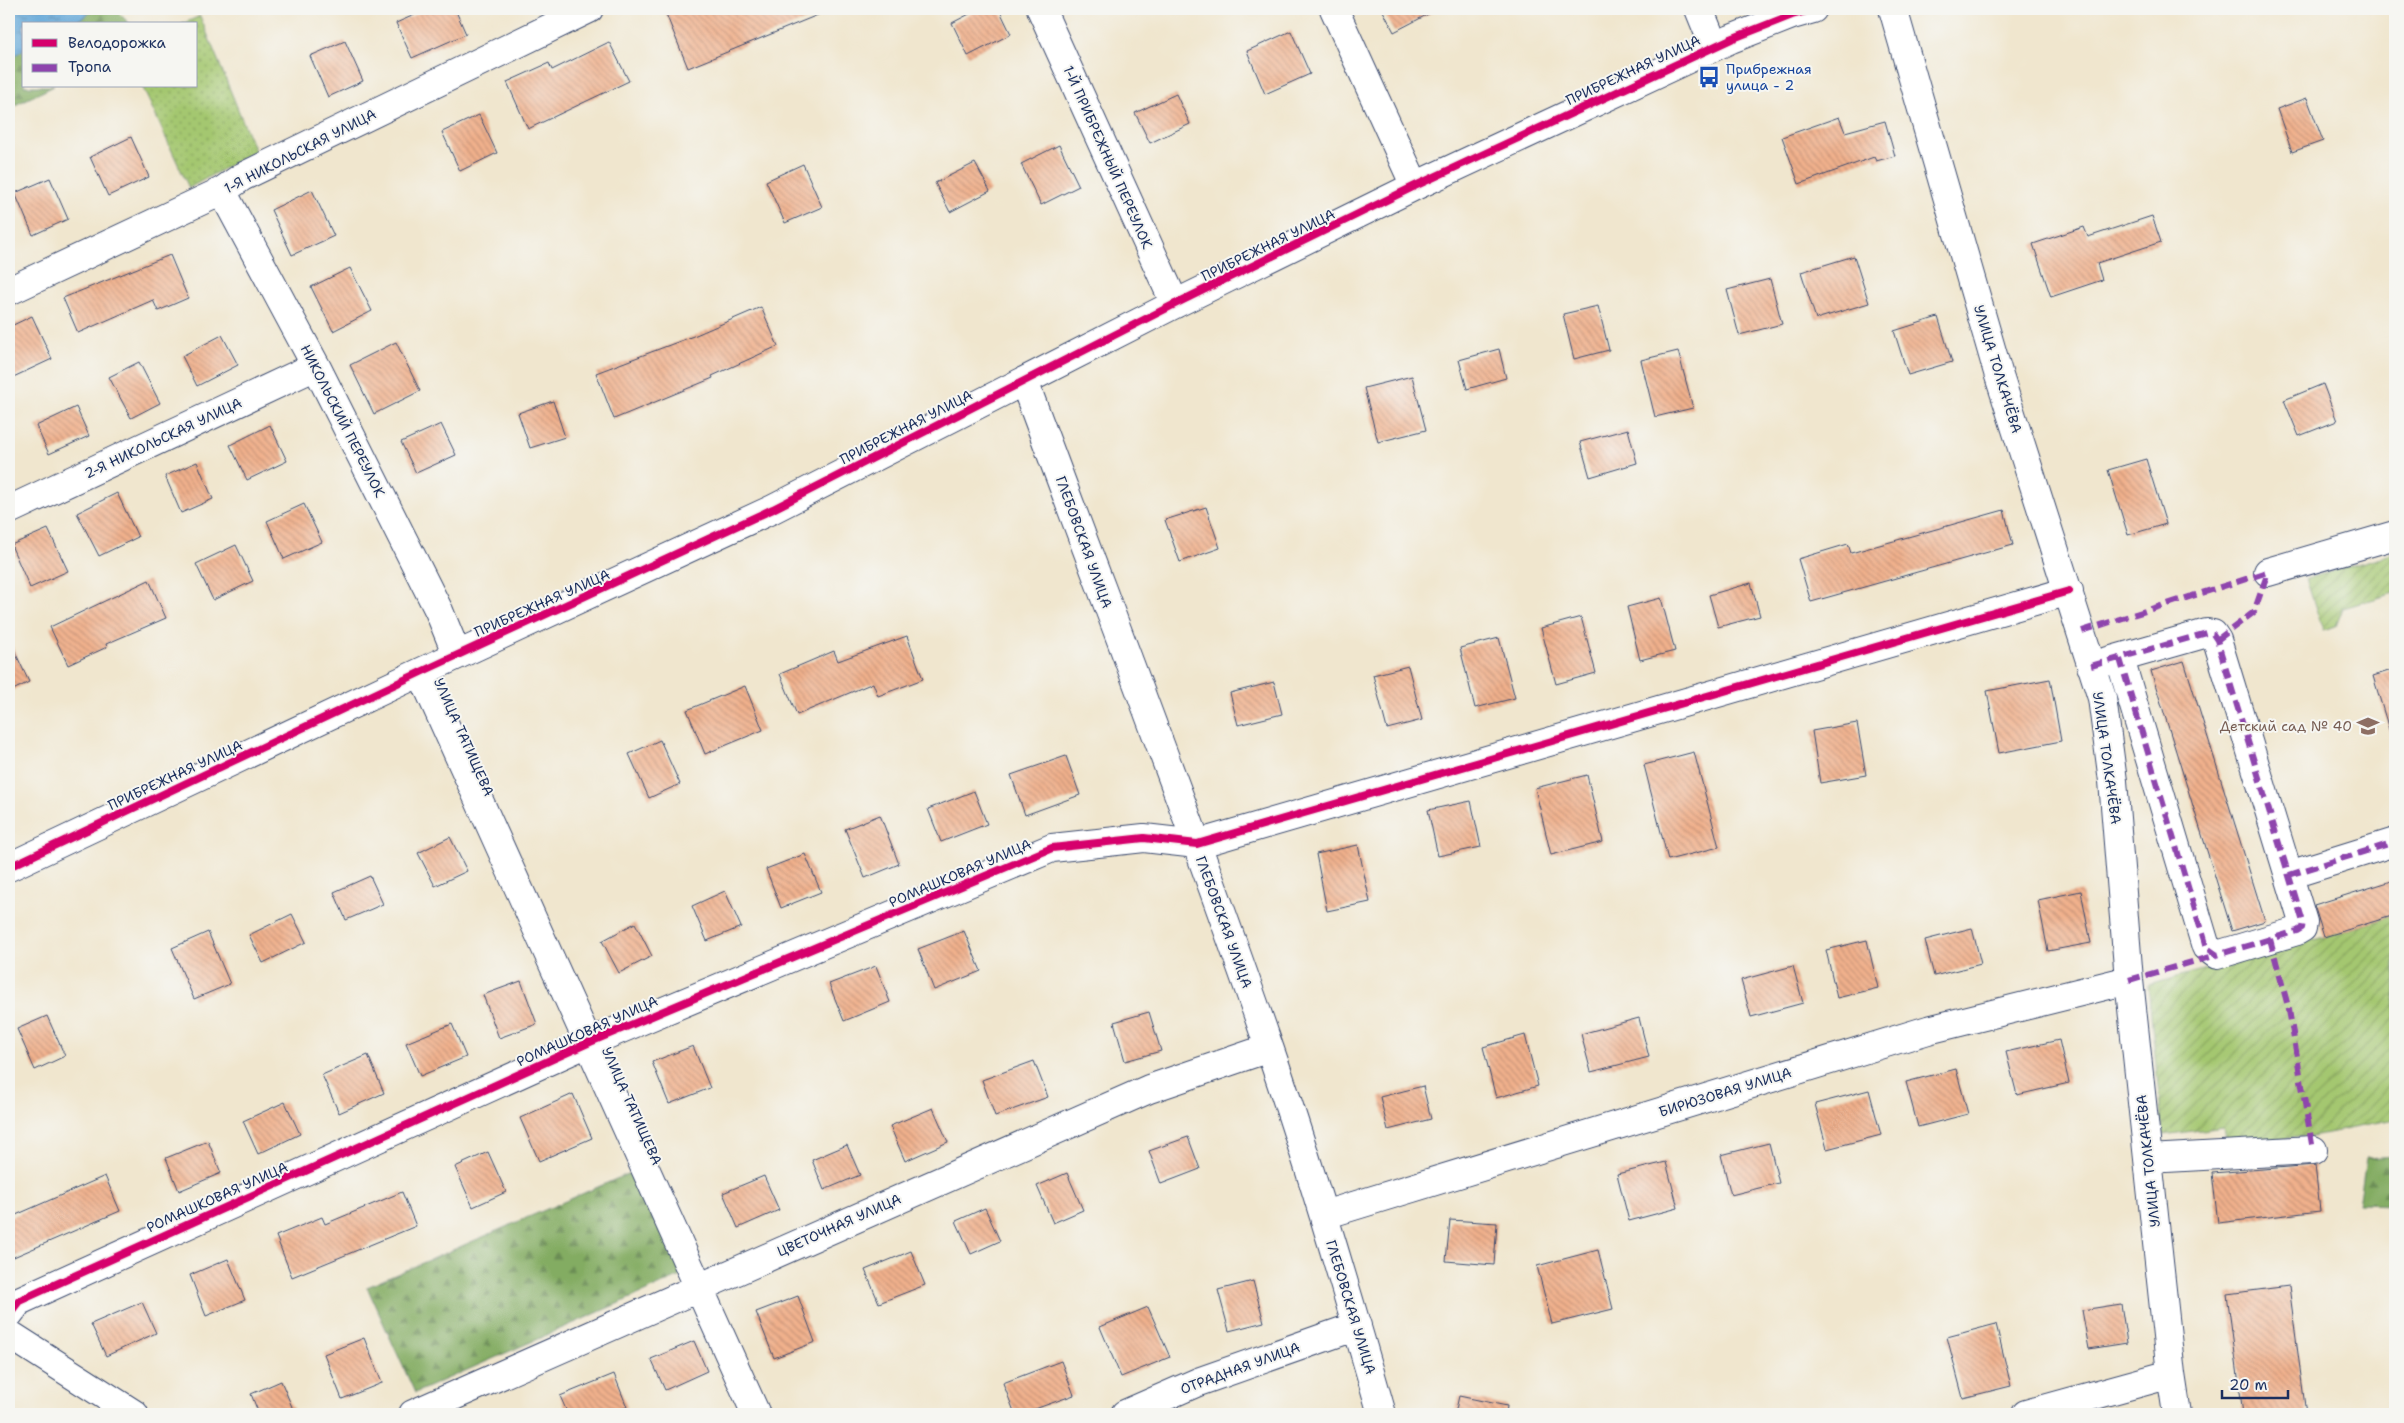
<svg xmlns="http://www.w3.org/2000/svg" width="2404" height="1423" font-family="'Shantell Sans',sans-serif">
	<defs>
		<pattern id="grass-dots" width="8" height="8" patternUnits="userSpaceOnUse" patternTransform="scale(1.25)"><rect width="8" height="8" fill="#a4c770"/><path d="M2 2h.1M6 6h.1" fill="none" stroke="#85a25f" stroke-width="1.8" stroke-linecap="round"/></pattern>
		<pattern id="forest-firs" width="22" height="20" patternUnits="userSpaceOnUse" patternTransform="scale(1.25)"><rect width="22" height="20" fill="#83ac62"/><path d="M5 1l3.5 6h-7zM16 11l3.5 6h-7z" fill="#6a8c54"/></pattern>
		<pattern id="garden-furrows" width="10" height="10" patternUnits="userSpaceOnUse" patternTransform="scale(1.25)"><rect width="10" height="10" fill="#a4c770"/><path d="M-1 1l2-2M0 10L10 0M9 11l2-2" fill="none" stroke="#85a25f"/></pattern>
		<pattern id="water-ripples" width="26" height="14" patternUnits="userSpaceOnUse" patternTransform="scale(1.25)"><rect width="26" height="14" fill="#63a7d8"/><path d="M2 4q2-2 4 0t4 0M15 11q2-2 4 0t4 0" fill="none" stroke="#5188b2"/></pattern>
		<pattern id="building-back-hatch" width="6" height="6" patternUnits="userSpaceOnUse" patternTransform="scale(1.25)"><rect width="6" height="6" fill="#f1b18c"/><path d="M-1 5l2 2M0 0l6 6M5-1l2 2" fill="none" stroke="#c29076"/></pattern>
	</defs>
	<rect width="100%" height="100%" fill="#f6f6f2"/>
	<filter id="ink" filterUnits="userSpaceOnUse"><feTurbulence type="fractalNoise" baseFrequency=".02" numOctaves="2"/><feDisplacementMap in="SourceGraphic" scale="10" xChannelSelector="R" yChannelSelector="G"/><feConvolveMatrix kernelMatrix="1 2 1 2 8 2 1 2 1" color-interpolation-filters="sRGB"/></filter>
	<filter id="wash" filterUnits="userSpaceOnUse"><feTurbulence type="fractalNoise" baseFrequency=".0096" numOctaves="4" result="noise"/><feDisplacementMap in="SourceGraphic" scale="20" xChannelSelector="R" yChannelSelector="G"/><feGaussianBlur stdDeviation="1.12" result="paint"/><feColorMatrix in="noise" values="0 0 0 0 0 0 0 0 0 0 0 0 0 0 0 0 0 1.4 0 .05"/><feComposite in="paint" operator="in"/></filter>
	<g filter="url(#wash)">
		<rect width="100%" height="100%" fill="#f0e6ce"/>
		<path fill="url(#grass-dots)" stroke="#607b67" d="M200 16 255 151 189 188 142 86H196V24H182Z"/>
		<path fill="url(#forest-firs)" stroke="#4f6e60" d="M96 9H115L130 24H72Z
			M24 49V86H54L9 108V59Z
			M2395 1156V1205L2359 1204 2366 1158Z
			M637 1170 683 1275 415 1393 367 1287Z"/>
		<path fill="url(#garden-furrows)" stroke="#607b67" d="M2395 553V593L2343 608 2336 626 2323 630 2306 579Z
			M2395 915V1120L2312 1136 2226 1144 2223 1127 2163 1135 2148 985 2324 937Z"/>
		<path fill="url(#water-ripples)" stroke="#3f6b9b" d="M9 9H96L72 24H24V49L9 59Z"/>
		<g id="blocks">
			<path fill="url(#building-back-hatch)" d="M428 9H455L466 34 412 58 396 23Z
				M664 9H830V10L688 68Z
				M979 9H999L1011 34 968 56 952 23Z
				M1382 9H1438L1394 32Z
				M1291 31 1310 74 1265 94 1247 51Z
				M345 41 363 81 328 97 310 56Z
				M609 42 629 81 528 129 507 82 549 63 552 70Z
				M1176 94 1190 124 1150 143 1135 113Z
				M2307 98 2323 141 2292 152 2277 109Z
				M479 115 497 153 460 171 442 132Z
				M1839 117 1845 132 1885 121 1895 156 1876 161 1874 157 1799 184 1782 137Z
				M131 137 149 177 108 196 90 157Z
				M1059 145 1079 186 1041 205 1021 164Z
				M975 163 990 191 950 212 935 183Z
				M803 164 822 207 785 223 766 181Z
				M50 178 68 219 33 235 15 193Z
				M312 190 334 236 292 255 271 210Z
				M2152 216 2161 242 2097 263 2102 280 2051 297 2033 244 2084 227 2088 237Z
				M170 255 188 298 158 311 153 300 78 333 63 298Z
				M1854 256 1869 303 1816 319 1801 272Z
				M350 268 372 311 333 331 311 287Z
				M1770 279 1782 324 1739 335 1727 290Z
				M1598 306 1609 350 1574 359 1563 314Z
				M761 307 778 346 712 376 713 378 614 419 596 373 696 335Z
				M32 316 52 359 9 379V327Z
				M1938 317 1952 362 1908 375 1894 331Z
				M222 335 238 365 197 386 182 356Z
				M396 342 420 391 374 414 350 365Z
				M1499 349 1506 378 1467 389 1459 360Z
				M1678 351 1693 408 1655 417 1641 360Z
				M139 362 160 403 131 418 109 377Z
				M1412 376 1426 430 1378 442 1364 388Z
				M2323 384 2337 421 2299 436 2284 400Z
				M553 401 565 437 530 448 518 413Z
				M76 407 89 436 49 454 36 426Z
				M441 424 456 455 416 473 401 442Z
				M270 425 287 461 247 480 230 445Z
				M1628 429 1637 463 1590 477 1580 442Z
				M2146 459 2166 524 2128 535 2108 470Z
				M197 462 213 499 181 513 165 476Z
				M117 493 138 537 99 556 77 513Z
				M304 504 322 542 284 559 267 521Z
				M1206 507 1220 548 1180 562 1165 520Z
				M2004 510 2013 545 1811 602 1798 559 1848 544 1851 553Z
				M48 529 68 571 30 588 11 545Z
				M236 545 253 581 213 600 196 564Z
				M149 580 166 618 106 644 107 647 68 665 50 627Z
				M1751 583 1760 616 1718 627 1709 595Z
				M1661 598 1675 651 1640 660 1627 607Z
				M1581 617 1596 673 1556 684 1541 628Z
				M907 636 923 679 878 696 873 683 797 715 780 674 834 651 838 661Z
				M1499 638 1515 698 1475 708 1460 648Z
				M9 639 29 682 9 692Z
				M2184 661 2265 921 2232 931 2151 671Z
				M1408 666 1422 720 1387 729 1373 675Z
				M2395 669V735L2391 736 2373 676Z
				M2050 679 2061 741 1999 753 1987 691Z
				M1274 682 1282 714 1238 725 1230 693Z
				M745 686 763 730 705 754 687 710Z
				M1857 723 1866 775 1820 783 1812 731Z
				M660 740 680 784 649 798 629 754Z
				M1694 752 1719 847 1668 860 1644 765Z
				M1066 756 1080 795 1025 815 1011 775Z
				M1587 775 1603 842 1551 855 1535 788Z
				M974 791 987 824 941 842 928 809Z
				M1471 801 1481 847 1438 856 1428 810Z
				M880 815 899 864 865 878 845 829Z
				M450 837 467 871 435 886 418 853Z
				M1358 845 1370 902 1327 911 1316 854Z
				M805 854 821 892 781 908 766 869Z
				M370 876 383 904 346 920 334 892Z
				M2395 880V915L2324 937 2314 905Z
				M725 891 741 927 707 941 692 906Z
				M2081 891 2091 943 2048 951 2038 900Z
				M292 914 306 942 263 963 249 935Z
				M635 923 652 956 619 973 602 941Z
				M1972 928 1981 964 1934 976 1925 940Z
				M964 931 981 971 934 990 918 949Z
				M208 932 230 984 194 999 172 948Z
				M1867 940 1878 988 1837 998 1826 950Z
				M876 966 890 1002 844 1021 829 984Z
				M1793 966 1803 1003 1751 1017 1741 980Z
				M521 981 537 1024 499 1038 483 995Z
				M1149 1012 1161 1051 1125 1061 1114 1022Z
				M47 1016 65 1056 35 1070 17 1029Z
				M1639 1018 1649 1057 1591 1072 1581 1034Z
				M452 1024 466 1057 420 1076 406 1043Z
				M1525 1035 1538 1086 1496 1098 1483 1047Z
				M2059 1040 2069 1083 2017 1095 2006 1052Z
				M693 1046 710 1088 669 1104 652 1062Z
				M368 1055 384 1093 339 1113 322 1075Z
				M1034 1061 1048 1097 995 1116 982 1080Z
				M1956 1069 1968 1114 1918 1127 1906 1082Z
				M1423 1086 1431 1119 1388 1130 1380 1097Z
				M1869 1090 1881 1135 1827 1149 1815 1104Z
				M573 1094 592 1138 539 1161 520 1118Z
				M285 1102 300 1134 258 1154 243 1121Z
				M933 1108 948 1142 905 1161 890 1126Z
				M1188 1137 1200 1169 1161 1184 1149 1151Z
				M208 1141 221 1173 179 1191 166 1158Z
				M1769 1143 1779 1183 1731 1195 1721 1155Z
				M847 1145 860 1175 824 1190 812 1160Z
				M488 1152 506 1192 473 1207 455 1167Z
				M1666 1162 1678 1208 1629 1221 1617 1174Z
				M2315 1165 2320 1211 2218 1223 2212 1173Z
				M1067 1173 1083 1210 1053 1223 1037 1186Z
				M105 1176 120 1211 9 1259V1218Z
				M764 1176 779 1210 738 1228 723 1193Z
				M402 1192 416 1226 292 1277 276 1236 322 1217 325 1224Z
				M985 1208 1000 1241 971 1254 956 1221Z
				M1450 1220 1497 1223 1494 1265 1446 1261Z
				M1598 1250 1613 1309 1552 1324 1537 1266Z
				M911 1251 925 1285 879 1303 865 1270Z
				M228 1259 245 1300 206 1316 190 1275Z
				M1253 1281 1264 1322 1229 1331 1218 1290Z
				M2289 1286 2306 1414H2243L2227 1294Z
				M798 1296 815 1342 774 1358 756 1312Z
				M142 1302 156 1333 106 1356 91 1324Z
				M2121 1304 2127 1343 2089 1349 2082 1310Z
				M1148 1307 1170 1357 1121 1377 1100 1327Z
				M1996 1324 2011 1386 1963 1398 1947 1337Z
				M364 1338 382 1383 342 1399 324 1354Z
				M694 1341 707 1371 665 1390 651 1359Z
				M1061 1361 1074 1395 1021 1414H1015L1003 1383Z
				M614 1374 627 1407 609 1414H568L560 1396Z
				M281 1381 295 1414H259L251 1394Z
				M1459 1396 1507 1406 1506 1414H1455Z"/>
		</g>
	</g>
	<g filter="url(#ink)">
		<use href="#blocks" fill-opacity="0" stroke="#3b4a6f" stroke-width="1"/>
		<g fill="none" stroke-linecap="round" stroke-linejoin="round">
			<g stroke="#3b4a6f" stroke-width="30">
				<path id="minor" d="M1041 9 1175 304
					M1334 9 1415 186
					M1699 9 1714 46
					M1893 9 1999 376 2102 698 2113 781 2129 980 2148 1159 2171 1374 2177 1414
					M222 191 316 366 439 611 457 655
					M9 291 222 191 242 177 589 9
					M1024 381C1106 603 1192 823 1269 1047 1311 1168 1347 1291 1382 1414
					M9 510 316 366
					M2268 572 2395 535
					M2091 666 2207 633 2213 634 2217 640 2303 922 2302 928 2297 931 2217 955 2206 947 2120 659
					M421 672 756 1414
					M9 867 421 672 773 509 1175 304 1415 186 1731 39 1792 15 1813 9
					M2289 875 2395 842
					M2148 1159 2313 1150
					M1324 1215 1928 1030 2129 980
					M9 1314 19 1301 590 1042 1052 848 1144 838 1197 844 2069 591
					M9 1334 134 1414
					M413 1414 1149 1089 1269 1048
					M1125 1414 1198 1382 1357 1326
					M2026 1414 2171 1374"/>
			</g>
			<use href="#minor" stroke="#fff" stroke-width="28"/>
			<path stroke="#8e44ad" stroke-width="6" stroke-dasharray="12 6" stroke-linecap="butt" d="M2082 631 2268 572
				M2217 640 2254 612 2268 572
				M2091 666 2207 633 2213 634 2217 640 2303 922 2302 928 2297 931 2217 955 2206 947 2120 659
				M2289 875 2395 842
				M2270 939 2289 1010 2313 1150
				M2129 980 2217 955"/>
			<g stroke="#f6f6f2" stroke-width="11">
				<path id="cycleway" d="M9 867 421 672 773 509 1175 304 1415 186 1731 39 1792 15 1813 9
					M9 1314 19 1301 590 1042 1052 848 1144 838 1197 844 2069 591"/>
			</g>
			<use href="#cycleway" stroke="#d6006c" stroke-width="8"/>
		</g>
	</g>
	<defs>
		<g id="bus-bare" transform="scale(1.725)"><path d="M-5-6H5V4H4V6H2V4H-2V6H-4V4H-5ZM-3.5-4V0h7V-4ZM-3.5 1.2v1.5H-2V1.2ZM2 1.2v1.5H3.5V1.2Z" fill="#1a4fb4" stroke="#f6f6f2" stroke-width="2.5" paint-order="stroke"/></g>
		<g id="school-bare" transform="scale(1.725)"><path d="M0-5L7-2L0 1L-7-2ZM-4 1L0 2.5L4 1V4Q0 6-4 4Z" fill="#8d6e63" stroke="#f6f6f2" stroke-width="2.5" paint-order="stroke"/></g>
	</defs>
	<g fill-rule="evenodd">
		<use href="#bus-bare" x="1709" y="77"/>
		<use href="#school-bare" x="2368" y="726"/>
	</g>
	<g text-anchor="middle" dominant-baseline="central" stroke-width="4" stroke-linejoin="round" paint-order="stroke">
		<g font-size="14" fill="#164399" stroke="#f6f6f2" text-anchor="start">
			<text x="1726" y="69">Прибрежная<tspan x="1726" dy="16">улица - 2</tspan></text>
		</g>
		<g font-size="14" fill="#1b2f5e" stroke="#f6f6f2">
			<text transform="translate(1633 70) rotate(-25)">ПРИБРЕЖНАЯ УЛИЦА</text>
			<text transform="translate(300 151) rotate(-27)">1-Я НИКОЛЬСКАЯ УЛИЦА</text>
			<text transform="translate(1108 157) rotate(66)">1-Й ПРИБРЕЖНЫЙ ПЕРЕУЛОК</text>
			<text transform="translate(1268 245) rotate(-26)">ПРИБРЕЖНАЯ УЛИЦА</text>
			<text transform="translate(1998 369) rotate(73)">УЛИЦА ТОЛКАЧЁВА</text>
			<text transform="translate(343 421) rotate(63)">НИКОЛЬСКИЙ ПЕРЕУЛОК</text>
			<text transform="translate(906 427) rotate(-27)">ПРИБРЕЖНАЯ УЛИЦА</text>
			<text transform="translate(163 438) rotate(-25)">2-Я НИКОЛЬСКАЯ УЛИЦА</text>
			<text transform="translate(1084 542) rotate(70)">ГЛЕБОВСКАЯ УЛИЦА</text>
			<text transform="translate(542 603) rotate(-24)">ПРИБРЕЖНАЯ УЛИЦА</text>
			<text transform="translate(464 737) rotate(66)">УЛИЦА ТАТИЩЕВА</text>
			<text transform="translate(2107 758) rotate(82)">УЛИЦА ТОЛКАЧЁВА</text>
			<text transform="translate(175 775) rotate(-25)">ПРИБРЕЖНАЯ УЛИЦА</text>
			<text transform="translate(960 873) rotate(-23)">РОМАШКОВАЯ УЛИЦА</text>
			<text transform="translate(1224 922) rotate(70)">ГЛЕБОВСКАЯ УЛИЦА</text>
			<text transform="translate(587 1031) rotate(-24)">РОМАШКОВАЯ УЛИЦА</text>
			<text transform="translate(1725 1092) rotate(-17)">БИРЮЗОВАЯ УЛИЦА</text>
			<text transform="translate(632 1106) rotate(66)">УЛИЦА ТАТИЩЕВА</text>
			<text transform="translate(2148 1161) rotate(-96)">УЛИЦА ТОЛКАЧЁВА</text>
			<text transform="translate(217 1197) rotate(-24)">РОМАШКОВАЯ УЛИЦА</text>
			<text transform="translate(839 1225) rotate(-24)">ЦВЕТОЧНАЯ УЛИЦА</text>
			<text transform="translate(1351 1307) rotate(73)">ГЛЕБОВСКАЯ УЛИЦА</text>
			<text transform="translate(1240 1368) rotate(-20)">ОТРАДНАЯ УЛИЦА</text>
		</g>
		<g font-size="14" fill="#785e54" stroke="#f6f6f2" text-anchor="end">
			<text x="2352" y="726">Детский сад № 40</text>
		</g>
	</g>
	<rect width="2404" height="1423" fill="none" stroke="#f6f6f2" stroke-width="30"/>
	<rect x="22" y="22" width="175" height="65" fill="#f6f6f2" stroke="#9ea6b7"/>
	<rect x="32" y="39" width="25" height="8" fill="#d6006c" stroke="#9ea6b7"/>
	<text x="68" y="48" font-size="15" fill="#1b2f5e">Велодорожка</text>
	<rect x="32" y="64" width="25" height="8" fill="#8e44ad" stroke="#9ea6b7"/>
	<text x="68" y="72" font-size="15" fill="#1b2f5e">Тропа</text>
	<path d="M2222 1390v8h66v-8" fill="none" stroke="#1b2f5e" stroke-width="2.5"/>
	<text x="2229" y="1390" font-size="15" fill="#1b2f5e" stroke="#f6f6f2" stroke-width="4" paint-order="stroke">20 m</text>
</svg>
